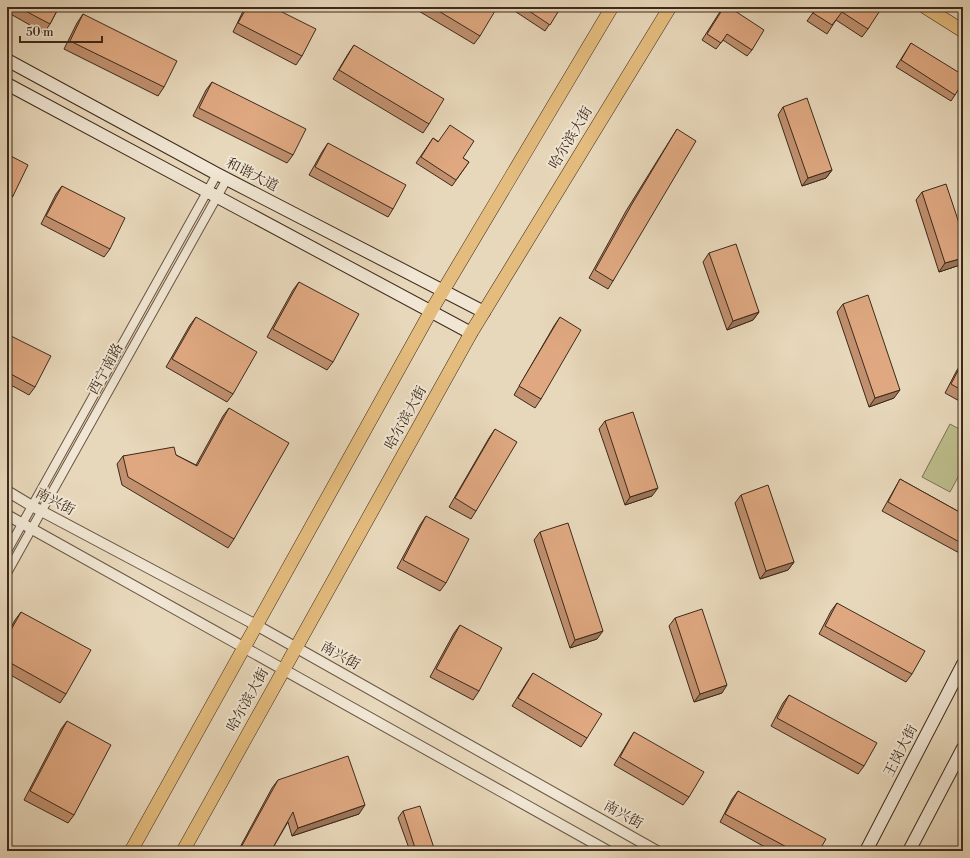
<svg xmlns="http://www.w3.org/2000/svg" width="970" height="858" font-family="'Libre Bodoni','Noto Serif SC',serif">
	<rect width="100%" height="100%" fill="#e8d8bb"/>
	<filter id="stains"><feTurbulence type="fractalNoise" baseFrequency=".005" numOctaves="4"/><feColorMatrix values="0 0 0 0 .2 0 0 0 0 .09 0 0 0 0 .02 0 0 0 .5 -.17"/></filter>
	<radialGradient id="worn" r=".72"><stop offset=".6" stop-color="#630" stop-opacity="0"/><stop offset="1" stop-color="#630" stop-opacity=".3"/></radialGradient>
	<path fill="#bdbc8b" stroke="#7d7253" d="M950 424 963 431V468L950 492 922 477Z"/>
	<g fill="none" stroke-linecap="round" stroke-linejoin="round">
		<g stroke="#685543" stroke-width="10">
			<path id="minor" d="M7 551 217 174
				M7 573 227 179"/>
		</g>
		<g stroke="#685543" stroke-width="12">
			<path id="tertiary" d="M7 491 32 506 256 625 657 851
				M7 515 608 851"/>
		</g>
		<g stroke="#3d291b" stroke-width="14">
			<path id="secondary" d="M7 60 217 174 484 312
				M7 84 471 333
				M866 851 963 664
				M909 851 963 748"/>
		</g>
		<g stroke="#3d291b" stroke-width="14">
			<path id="primary" d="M925 7 963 31
				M131 851 431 311 612 7
				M183 851 471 333 670 7"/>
		</g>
		<use href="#minor" stroke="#f0e6d3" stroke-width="8"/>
		<use href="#tertiary" stroke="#f0e6d3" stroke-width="10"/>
		<use href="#secondary" stroke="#f0e6d3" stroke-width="12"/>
		<use href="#primary" stroke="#e4bc7e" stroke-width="13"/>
	</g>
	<path fill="#c0906f" stroke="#3d291b" d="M7 7H59L50 24 44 33 7 12Z
		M245 7H272L302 56 296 65 233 32Z
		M412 7H489L480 36 474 44Z
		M510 7H561L545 31 510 8Z
		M723 7 752 50 747 56 723 40 716 49 702 40Z
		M817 7H879L868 29 862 37 836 20 827 34 807 21Z
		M83 14 164 87 158 96 64 49 77 23Z
		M911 43 955 95 951 101 896 67Z
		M354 45 429 124 423 133 333 79 348 54Z
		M212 82 293 155 287 163 193 116 206 90Z
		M783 107 832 170 826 178 802 186 778 115Z
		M677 129 613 281 608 289 589 278 626 211 672 137Z
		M433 138 469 162 452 186 416 163Z
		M328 143 393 209 388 217 309 175 322 152Z
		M7 154 13 196 7 204Z
		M62 186 110 249 104 257 41 224 56 194Z
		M922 192 963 264 939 272 916 200Z
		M709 253 759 312 753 320 727 330 703 262Z
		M299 282 333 362 327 370 267 337 293 290Z
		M843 304 894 398 869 407 837 312Z
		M196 317 233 394 227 402 166 367 190 325Z
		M560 317 541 399 535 408 514 395 554 326Z
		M7 334 35 387 29 395 7 383Z
		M963 361V403L945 393 957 370Z
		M229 408 234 539 228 548 122 485 117 464 123 456 176 455 196 465 223 416Z
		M605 421 652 496 625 505 599 429Z
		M495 429 476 511 471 519 449 507 489 438Z
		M900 479 963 514V555L882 511 895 488Z
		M741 495 794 562 788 570 760 579 735 503Z
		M426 516 446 583 440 591 397 568 420 525Z
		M540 532 597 639 570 648 534 540Z
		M837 603 912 674 906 682 819 634 831 611Z
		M21 612 66 694 60 703 7 673V635L15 620Z
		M675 618 722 693 694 702 669 626Z
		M460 625 479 691 473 700 430 677 454 633Z
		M533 673 587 738 581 747 512 706 527 682Z
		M789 695 864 766 858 774 771 726 783 703Z
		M67 721 74 815 68 823 24 800 61 729Z
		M634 732 689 797 683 805 614 765 629 740Z
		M278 780 359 814 292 836 288 822 271 851H238L272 788Z
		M738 791 819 851H772L720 822 732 799Z
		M403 811 435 851H410L398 818Z"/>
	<path fill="#9c765a" stroke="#3d291b" d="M832 170 826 178 802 186 808 178Z
		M963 258V264L939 272 945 263Z
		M759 312 753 320 727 330 733 321Z
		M900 390 894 398 869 407 875 398Z
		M658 488 652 496 625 505 630 497Z
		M794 562 788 570 760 579 766 571Z
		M603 631 597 639 570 648 575 640Z
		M727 685 722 693 694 702 700 694Z
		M365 805 359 814 292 836 298 828Z"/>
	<path fill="#dfa881" stroke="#3d291b" d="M18 7H59L50 24Z
		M247 7H272L316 29 302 56 238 23Z
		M432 7H489L495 11 480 36Z
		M523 7H561L550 25Z
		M724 7H729L764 30 752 50 727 34 721 43 707 34Z
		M817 7H879L881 9 868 29 842 12 832 25 813 13Z
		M83 14 177 61 164 87 70 41Z
		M911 43 963 75V82L955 95 901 60Z
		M354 45 444 99 429 124 339 70Z
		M212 82 306 129 293 155 199 108Z
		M807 98 832 170 808 178 783 107Z
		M450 125 474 141 463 158 469 162 456 180 421 157 433 138 438 142Z
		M677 129 696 141 613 281 595 270 632 204Z
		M328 143 406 185 393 209 315 167Z
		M7 154 28 165 13 196 7 193Z
		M946 184 963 235V258L945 263 922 192Z
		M62 186 125 218 110 249 46 216Z
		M736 244 759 312 733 321 709 253Z
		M299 282 359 314 333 362 273 329Z
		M868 295 900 390 875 398 843 304Z
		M196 317 257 352 233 394 172 359Z
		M560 317 581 330 541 399 519 386Z
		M7 334 51 356 35 387 7 372Z
		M963 361V391L951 384Z
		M229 408 289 443 234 539 128 477 123 456 174 447 176 455 197 466Z
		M633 412 658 488 630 497 605 421Z
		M495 429 517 442 476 511 455 498Z
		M900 479 963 514V544L888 502Z
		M768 485 794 562 766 571 741 495Z
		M426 516 469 539 446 583 403 560Z
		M568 523 603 631 575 640 540 532Z
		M837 603 925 651 912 674 825 626Z
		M702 609 727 685 700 694 675 618Z
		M21 612 91 650 66 694 7 661V637Z
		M460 625 502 648 479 691 436 669Z
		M533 673 602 714 587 738 518 698Z
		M789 695 877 743 864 766 777 718Z
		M67 721 111 745 74 815 30 791Z
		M634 732 704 772 689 797 620 757Z
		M348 756 365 805 298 828 293 812 271 851H239L278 780Z
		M738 791 826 839 819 851H794L725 814Z
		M420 806 435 851H416L403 811Z"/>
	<g text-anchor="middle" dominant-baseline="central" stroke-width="4" stroke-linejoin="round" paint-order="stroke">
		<g font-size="14" fill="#3d291b" stroke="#f0e6d3">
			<text transform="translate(571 138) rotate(-59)">哈尔滨大街</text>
			<text transform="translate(252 175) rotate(27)">和谐大道</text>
			<text transform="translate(106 369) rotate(-61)">西宁南路</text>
			<text transform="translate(406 418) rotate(-61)">哈尔滨大街</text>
			<text transform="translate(55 502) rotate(28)">南兴街</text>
			<text transform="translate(340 656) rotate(29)">南兴街</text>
			<text transform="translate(248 700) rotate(-61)">哈尔滨大街</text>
			<text transform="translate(901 751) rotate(-63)">王岗大街</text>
			<text transform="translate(623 815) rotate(29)">南兴街</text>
		</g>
	</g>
	<rect width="970" height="858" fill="none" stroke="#e8d8bb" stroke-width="24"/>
	<rect x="8" y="8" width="954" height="842" fill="none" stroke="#3d291b" stroke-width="2"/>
	<rect x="12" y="12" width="946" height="834" fill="none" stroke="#3d291b"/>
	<path d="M20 36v6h82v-6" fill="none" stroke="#3d291b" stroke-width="2"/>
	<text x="26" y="36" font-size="12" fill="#3d291b" stroke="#f0e6d3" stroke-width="3" paint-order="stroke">50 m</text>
	<rect width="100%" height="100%" filter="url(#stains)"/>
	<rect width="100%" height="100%" fill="url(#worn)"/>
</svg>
